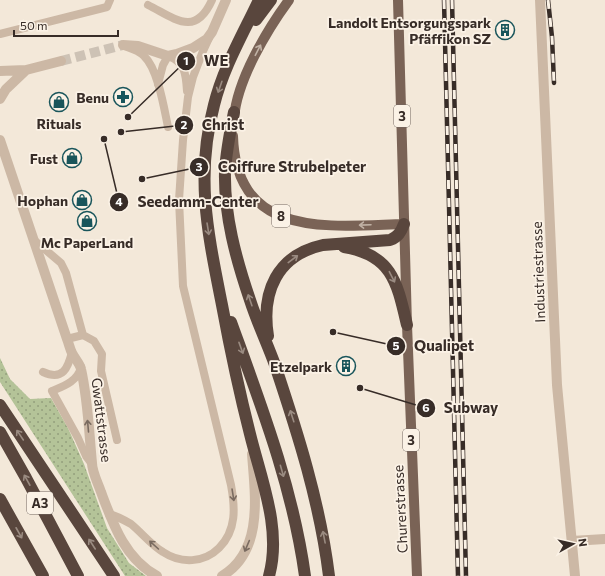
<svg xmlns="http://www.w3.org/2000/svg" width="605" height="576" font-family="Commissioner,sans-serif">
	<defs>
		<pattern id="grass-dots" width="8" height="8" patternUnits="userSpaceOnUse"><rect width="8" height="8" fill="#b4c398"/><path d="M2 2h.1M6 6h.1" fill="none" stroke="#939f7c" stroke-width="1.8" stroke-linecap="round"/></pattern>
	</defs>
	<rect width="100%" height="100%" fill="#f3e8d9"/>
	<path fill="url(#grass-dots)" d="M0 358 10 379 30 399 51 398 68 428 84 464 107 528 129 563 146 576H125L0 382Z"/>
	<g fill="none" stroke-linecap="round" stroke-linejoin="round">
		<path stroke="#cdc2b5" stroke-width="10" stroke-dasharray="10 5" stroke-linecap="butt" d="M61 61 123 45"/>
		<path stroke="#ccb8a5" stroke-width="8" d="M148 5C174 18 195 38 212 0
			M0 34 107 7 110 0
			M127 47C133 49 139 51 144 56 158 69 164 108 168 127
			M158 84 163 65 168 56C185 62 186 74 187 91
			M34 240 61 263 66 273 83 335
			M67 339 83 335 94 341 102 354 101 371 117 440
			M81 367C78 381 64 386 52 391L78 438 86 456 92 464
			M43 372C63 381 68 368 72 352
			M109 514C117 516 124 520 131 524 142 533 151 545 163 552 181 564 204 563 219 548 237 530 235 507 231 485L183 286 179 200 183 140 188 97 193 77 203 51 209 38"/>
		<path stroke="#ccb8a5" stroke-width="10" d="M540 0 557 385 575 576
			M123 45 138 46 168 56 177 54 193 48 207 39 212 32 226 0
			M0 71 26 70 61 61
			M0 99 6 89 26 70
			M0 140 67 339C69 344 70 349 72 353 75 359 80 364 81 369 88 400 89 432 92 463 92 472 98 483 101 492 113 524 125 559 157 576
			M572 541 605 539
			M222 576C264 551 255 495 252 454"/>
		<path stroke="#7a6356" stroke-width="10" d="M398 0 407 325 417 576
			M234 118C237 80 267 30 289 0
			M233 136C236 240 330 226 404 224"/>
		<path stroke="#59463d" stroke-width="12" d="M259 0C243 34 223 68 214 105 195 177 208 234 222 305 230 348 239 391 250 434 261 479 282 529 269 576
			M256 20 271 0
			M234 112C230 132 226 152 225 172 224 215 236 259 250 300 257 322 267 343 275 365 298 434 320 503 329 576
			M344 247C392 255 397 282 407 325
			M231 322C261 405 293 488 305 576
			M268 336C261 292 277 255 323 245L390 240C398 237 401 232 404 224
			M0 405 114 576
			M0 432 26 478 78 576
			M0 499 43 576"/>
		<g stroke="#372c27" stroke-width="4.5">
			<path id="rail" d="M444 0 458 576
				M452 0 466 576
				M548 0 552 37 554 83"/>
		</g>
		<use href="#rail" stroke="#fbf2e6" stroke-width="3" stroke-dasharray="9" stroke-linecap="butt"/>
	</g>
	<defs><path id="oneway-shaft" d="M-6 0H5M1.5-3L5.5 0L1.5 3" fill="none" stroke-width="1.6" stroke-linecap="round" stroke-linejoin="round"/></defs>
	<g stroke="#c1b2a5">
		<use href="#oneway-shaft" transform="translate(258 50) rotate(-63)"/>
		<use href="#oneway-shaft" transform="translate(365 225) rotate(178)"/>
	</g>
	<g stroke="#9a8b81">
		<use href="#oneway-shaft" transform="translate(220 87) rotate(109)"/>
		<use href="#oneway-shaft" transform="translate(208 229) rotate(81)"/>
		<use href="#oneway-shaft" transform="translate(293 259) rotate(-37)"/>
		<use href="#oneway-shaft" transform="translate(392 277) rotate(63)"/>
		<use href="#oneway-shaft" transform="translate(250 300) rotate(-109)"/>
		<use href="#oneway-shaft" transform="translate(241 348) rotate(70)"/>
		<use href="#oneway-shaft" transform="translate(292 416) rotate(-108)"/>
		<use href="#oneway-shaft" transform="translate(20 435) rotate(-124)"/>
		<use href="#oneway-shaft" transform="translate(282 471) rotate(74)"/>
		<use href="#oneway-shaft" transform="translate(27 480) rotate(-119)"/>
		<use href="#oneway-shaft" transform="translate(19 533) rotate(61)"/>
		<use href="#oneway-shaft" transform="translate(324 537) rotate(-101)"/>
		<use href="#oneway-shaft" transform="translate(92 544) rotate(-123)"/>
	</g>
	<g stroke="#7a6b60">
		<use href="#oneway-shaft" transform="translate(88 426) rotate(-95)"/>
		<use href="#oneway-shaft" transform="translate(233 495) rotate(81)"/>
		<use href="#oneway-shaft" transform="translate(154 545) rotate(-138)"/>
		<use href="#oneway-shaft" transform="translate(247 546) rotate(113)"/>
	</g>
	<defs>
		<g id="building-ring" transform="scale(1)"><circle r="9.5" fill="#fbf2e6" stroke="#19555b" stroke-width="1.5"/><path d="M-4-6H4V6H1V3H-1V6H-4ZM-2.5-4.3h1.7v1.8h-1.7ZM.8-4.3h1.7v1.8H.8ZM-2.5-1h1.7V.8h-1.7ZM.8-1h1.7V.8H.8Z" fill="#19555b"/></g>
		<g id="pharmacy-ring" transform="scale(1)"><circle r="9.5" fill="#fbf2e6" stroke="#19555b" stroke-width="1.5"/><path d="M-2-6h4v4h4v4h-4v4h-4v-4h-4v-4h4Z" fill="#19555b"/></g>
		<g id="shop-ring" transform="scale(1)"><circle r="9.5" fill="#fbf2e6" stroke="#19555b" stroke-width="1.5"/><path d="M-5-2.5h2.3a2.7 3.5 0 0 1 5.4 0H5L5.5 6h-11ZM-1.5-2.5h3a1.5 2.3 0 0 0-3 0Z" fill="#19555b"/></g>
	</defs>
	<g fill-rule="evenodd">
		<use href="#building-ring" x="505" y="30"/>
		<use href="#pharmacy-ring" x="123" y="97"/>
		<use href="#shop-ring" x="59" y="102"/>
		<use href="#shop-ring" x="72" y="158"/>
		<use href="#shop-ring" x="82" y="200"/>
		<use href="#shop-ring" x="87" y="221"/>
		<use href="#building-ring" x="346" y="366"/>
	</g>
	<g text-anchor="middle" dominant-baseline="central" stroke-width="3.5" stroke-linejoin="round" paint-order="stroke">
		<g fill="#fbf2e6" stroke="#726760" stroke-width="1">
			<rect x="394" y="105" width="16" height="22" rx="3"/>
			<rect x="272" y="205" width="18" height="22" rx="3"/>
			<rect x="403" y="429" width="16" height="22" rx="3"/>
			<rect x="27" y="492" width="26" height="22" rx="3"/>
		</g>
		<g font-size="13" font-weight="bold" fill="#372c27">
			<text x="402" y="116">3</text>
			<text x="281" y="216">8</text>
			<text x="411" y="440">3</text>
			<text x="40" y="503">A3</text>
		</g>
		<g font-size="14" font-weight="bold" fill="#372c27" stroke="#fbf2e6" text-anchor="end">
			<text x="491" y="22">Landolt Entsorgungspark<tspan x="491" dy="16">Pfäffikon SZ</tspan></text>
			<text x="109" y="97">Benu</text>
			<text x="59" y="123" text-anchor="middle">Rituals</text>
			<text x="58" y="158">Fust</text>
			<text x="68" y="200">Hophan</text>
			<text x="87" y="242" text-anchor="middle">Mc PaperLand</text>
			<text x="332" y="366">Etzelpark</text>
		</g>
		<g font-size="14" fill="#372c27" stroke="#fbf2e6">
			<text transform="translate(538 272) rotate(-92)">Industriestrasse</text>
			<text transform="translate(102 420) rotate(83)">Gwattstrasse</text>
			<text transform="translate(400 509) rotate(-93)">Churerstrasse</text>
		</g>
	</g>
	<path fill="none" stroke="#372c27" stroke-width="1.5" d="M128 117L186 61M121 132L184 125M142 179L199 167M104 139L119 202M333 332L396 346M360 388L426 408"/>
	<g fill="#372c27" stroke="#fbf2e6" stroke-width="1.5">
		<circle cx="128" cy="117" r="4"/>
		<circle cx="121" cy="132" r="4"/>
		<circle cx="142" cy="179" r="4"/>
		<circle cx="104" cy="139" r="4"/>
		<circle cx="333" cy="332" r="4"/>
		<circle cx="360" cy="388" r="4"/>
		<circle cx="186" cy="61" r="10"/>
		<circle cx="184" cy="125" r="10"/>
		<circle cx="199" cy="167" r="10"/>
		<circle cx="119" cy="202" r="10"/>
		<circle cx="396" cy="346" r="10"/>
		<circle cx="426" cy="408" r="10"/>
	</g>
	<g font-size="12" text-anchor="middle" font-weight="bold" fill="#fff">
		<text x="186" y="65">1</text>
		<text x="184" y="129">2</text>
		<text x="199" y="171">3</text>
		<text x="119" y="206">4</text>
		<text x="396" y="350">5</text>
		<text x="426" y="412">6</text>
	</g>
	<g font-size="15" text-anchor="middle" font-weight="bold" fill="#372c27" stroke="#fbf2e6" stroke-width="3.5" stroke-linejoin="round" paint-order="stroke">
		<text x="216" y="66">WE</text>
		<text x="223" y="130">Christ</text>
		<text x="292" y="172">Coiffure Strubelpeter</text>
		<text x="198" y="207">Seedamm-Center</text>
		<text x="444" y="351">Qualipet</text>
		<text x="471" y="413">Subway</text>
	</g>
	<g transform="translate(573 544) rotate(82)" stroke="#fbf2e6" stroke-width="3" paint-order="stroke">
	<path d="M0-3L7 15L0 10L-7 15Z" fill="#372c27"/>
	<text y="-6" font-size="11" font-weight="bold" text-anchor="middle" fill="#372c27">N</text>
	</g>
	<path d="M14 30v6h104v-6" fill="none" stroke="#372c27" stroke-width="2"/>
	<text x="20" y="30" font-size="12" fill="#372c27" stroke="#fbf2e6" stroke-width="3" paint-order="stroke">50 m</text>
</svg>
